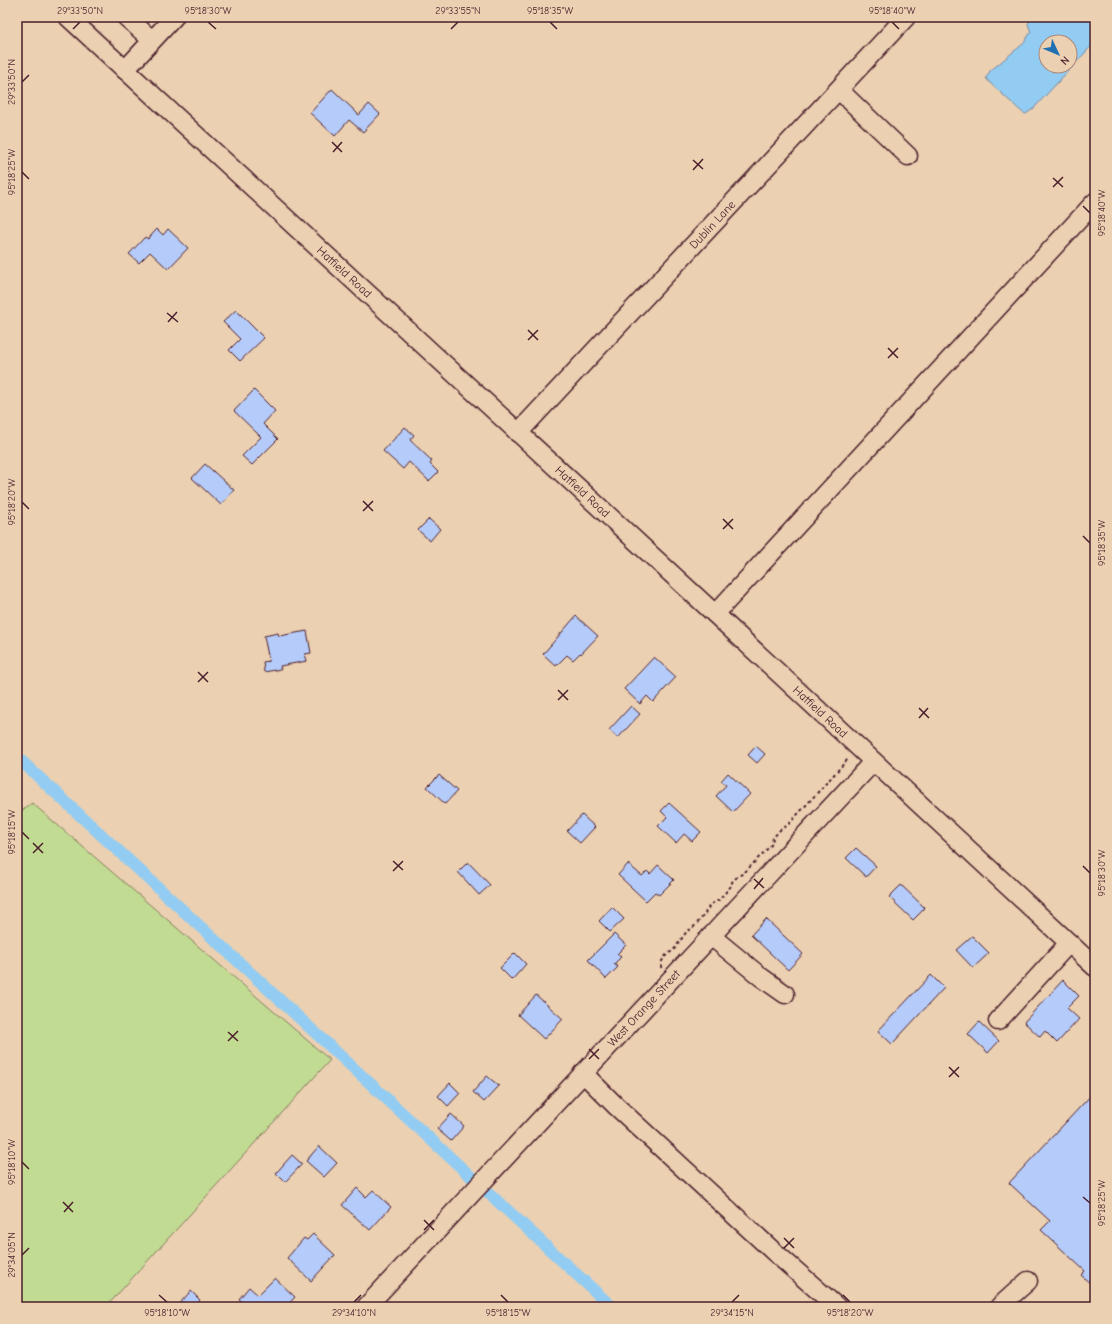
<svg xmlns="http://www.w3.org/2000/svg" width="1112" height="1324" font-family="'Comic Neue',sans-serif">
	<rect width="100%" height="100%" fill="#ebd0b2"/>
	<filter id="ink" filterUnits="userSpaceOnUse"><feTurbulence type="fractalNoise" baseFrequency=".025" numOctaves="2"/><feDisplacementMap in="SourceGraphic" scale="8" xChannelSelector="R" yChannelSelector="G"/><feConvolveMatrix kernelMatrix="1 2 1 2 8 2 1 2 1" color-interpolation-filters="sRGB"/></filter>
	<g filter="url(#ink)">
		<path fill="#c1db92" stroke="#867d5e" d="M32 803 330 1060 106 1307H17V814Z"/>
		<path fill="#92ccf2" stroke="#7587a2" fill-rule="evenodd" d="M1031 17H1095V42L1034 108 1026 114 1022 112 990 83 986 78 990 71 1023 44 1031 32 1028 24ZM1046 42H1070V66H1046Z"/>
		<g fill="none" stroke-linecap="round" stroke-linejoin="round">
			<path stroke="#92ccf2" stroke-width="12" d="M17 757 612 1307"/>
		</g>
		<path fill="#b5cbfa" stroke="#4a1f2b" d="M332 89 359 115 369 104 380 114 363 132 349 120 335 136 310 113Z
			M157 229 163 235 168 229 188 248 168 269 150 252 139 263 129 254 145 237 148 239Z
			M236 310 264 338 240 361 229 350 240 339 223 322Z
			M254 390 275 411 263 424 278 439 252 465 242 456 261 437 234 411Z
			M405 427 414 435 410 440 432 461 430 464 438 472 429 481 409 462 403 469 383 451Z
			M205 464 234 490 221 505 192 478Z
			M429 519 440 529 430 541 418 530Z
			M576 616 598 636 581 654 580 653 573 660 567 655 556 666 543 654Z
			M307 631 311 653 305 654 307 661 280 666 281 669 264 672 263 662 269 661 264 636 278 633 279 636Z
			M654 657 676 677 653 702 647 696 640 704 624 689Z
			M631 706 640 714 618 738 609 730Z
			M756 746 765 754 757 763 748 755Z
			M728 773 750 794 733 812 716 796 726 785 721 781Z
			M439 775 457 791 445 804 427 787Z
			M669 803 701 832 692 841 684 834 676 843 658 826 667 817 661 811Z
			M582 815 595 827 580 843 567 831Z
			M856 848 876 866 866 877 846 858Z
			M468 862 490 885 479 895 458 872Z
			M628 864 642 876 647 871 650 874 658 865 674 880 659 895 655 892 646 901 618 875Z
			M901 885 925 908 913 920 889 897Z
			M612 907 624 919 610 932 599 921Z
			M766 919 803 954 788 970 751 935Z
			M614 934 626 945 617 954 621 957 614 964 618 967 606 979 588 960Z
			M972 936 989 953 973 968 956 950Z
			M515 953 526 964 512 980 500 968Z
			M931 975 944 988 892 1044 878 1031Z
			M1063 980 1079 996 1067 1008 1079 1019 1057 1043 1045 1031 1040 1037 1024 1022Z
			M536 995 563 1019 544 1039 518 1015Z
			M979 1022 999 1041 988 1053 968 1034Z
			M487 1076 499 1086 484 1102 473 1092Z
			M450 1083 460 1093 448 1106 438 1096Z
			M1095 1091V1288L1081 1275 1085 1271 1041 1230 1050 1221 1009 1183Z
			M451 1114 464 1126 451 1141 437 1129Z
			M319 1146 337 1163 324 1177 306 1161Z
			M292 1155 302 1164 285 1182 276 1173Z
			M357 1188 366 1197 373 1190 391 1207 370 1230 342 1205Z
			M313 1234 335 1255 311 1281 287 1258 304 1238 307 1240Z
			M275 1278 295 1297 286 1307H259L254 1302 248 1307 239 1299 249 1287 258 1295Z
			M191 1291 200 1300 194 1307H176Z"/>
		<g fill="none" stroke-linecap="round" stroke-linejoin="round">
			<g stroke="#4a1f2b" stroke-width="21">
				<g id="minor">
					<path id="s1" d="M68 17 715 614 1095 967"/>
					<path d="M126 17 152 40"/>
					<path d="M125 70 174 17"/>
					<path d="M839 90 908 156"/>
					<path id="s2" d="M518 433 906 17"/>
					<path d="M715 614 1095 202"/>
					<path d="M711 936 761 977 785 994"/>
					<path d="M998 1021 1069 943"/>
					<path d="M583 1073 616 1106 772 1250 837 1307"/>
					<path id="s3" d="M366 1307 873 762"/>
					<path d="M999 1307 1028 1281"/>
				</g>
			</g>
			<path stroke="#4a1f2b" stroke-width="2" stroke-dasharray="3 3" stroke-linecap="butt" d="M661 968 662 961 667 954 673 951 687 931 692 929 705 914 706 911 711 904 719 900 732 885V882L738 876 744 873 771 845 773 838 780 830 788 825 849 758"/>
			<use href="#minor" stroke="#ebd0b2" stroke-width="18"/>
		</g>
	</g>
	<path fill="none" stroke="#4a1f2b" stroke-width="1.5" d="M208 22 216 29M550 22 557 29M892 22 899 29M73 29 80 22M451 29 458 22M22 82 29 75M332 142 342 152M333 152 342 142M693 160 703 169M693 170 703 159M22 172 29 179M1053 178 1063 187M1053 187 1063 177M1083 206 1090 213M167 313 178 322M168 322 177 312M528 330 538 340M528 340 538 330M888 348 898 358M888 358 898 348M363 501 373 511M22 502 29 509M363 511 373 501M723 519 733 529M723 529 733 519M1083 536 1090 543M198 672 208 682M198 682 208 672M558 690 568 700M558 700 568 690M919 708 929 718M919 718 928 708M22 832 29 839M33 843 43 853M33 853 43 843M393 861 403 870M1083 866 1090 873M393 871 403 861M754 879 764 888M754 889 763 878M228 1032 238 1041M228 1041 238 1031M589 1049 599 1059M589 1059 599 1049M949 1067 959 1077M949 1077 959 1067M22 1162 29 1169M1083 1197 1090 1203M63 1202 73 1212M64 1212 73 1202M424 1220 434 1230M424 1230 434 1220M784 1238 794 1248M784 1248 794 1238M22 1255 29 1248M159 1295 167 1302M501 1295 508 1302M843 1295 850 1302M354 1302 361 1295M732 1302 739 1295"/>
	<g text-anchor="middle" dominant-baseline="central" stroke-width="3" stroke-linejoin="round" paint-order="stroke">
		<g font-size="12" fill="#4a1f2b" stroke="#ebd0b2">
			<text stroke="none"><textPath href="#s2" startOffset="285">Dublin Lane</textPath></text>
			<text stroke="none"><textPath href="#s1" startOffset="376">Hatfield Road</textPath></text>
			<text stroke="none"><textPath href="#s1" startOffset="700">Hatfield Road</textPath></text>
			<text stroke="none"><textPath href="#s1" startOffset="1024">Hatfield Road</textPath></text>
			<text stroke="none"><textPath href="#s3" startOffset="408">West Orange Street</textPath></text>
		</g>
	</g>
	<rect width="1112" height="1324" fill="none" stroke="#ebd0b2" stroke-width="44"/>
	<g transform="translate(1058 54) rotate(134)"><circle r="19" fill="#ebd0b2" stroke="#ab897c"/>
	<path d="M0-3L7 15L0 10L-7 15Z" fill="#1f6fb2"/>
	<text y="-6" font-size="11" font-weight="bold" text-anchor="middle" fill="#4a1f2b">N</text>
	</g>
	<rect x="22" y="22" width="1068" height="1280" fill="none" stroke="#4a1f2b" stroke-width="1.5"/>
	<g font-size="10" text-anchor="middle" fill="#4a1f2b">
		<text x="80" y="14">29°33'50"N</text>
		<text x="208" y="14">95°18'30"W</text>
		<text x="458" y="14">29°33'55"N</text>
		<text x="550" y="14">95°18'35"W</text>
		<text x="892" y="14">95°18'40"W</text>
		<text transform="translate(11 82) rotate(-90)" y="4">29°33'50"N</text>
		<text transform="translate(11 172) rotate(-90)" y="4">95°18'25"W</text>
		<text transform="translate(1101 213) rotate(-90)" y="4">95°18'40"W</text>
		<text transform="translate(11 502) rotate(-90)" y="4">95°18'20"W</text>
		<text transform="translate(1101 543) rotate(-90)" y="4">95°18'35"W</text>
		<text transform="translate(11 832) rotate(-90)" y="4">95°18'15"W</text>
		<text transform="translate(1101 873) rotate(-90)" y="4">95°18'30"W</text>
		<text transform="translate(11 1162) rotate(-90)" y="4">95°18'10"W</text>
		<text transform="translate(1101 1203) rotate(-90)" y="4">95°18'25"W</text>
		<text transform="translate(11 1255) rotate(-90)" y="4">29°34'05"N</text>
		<text x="167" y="1316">95°18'10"W</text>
		<text x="354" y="1316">29°34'10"N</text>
		<text x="508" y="1316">95°18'15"W</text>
		<text x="732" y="1316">29°34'15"N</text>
		<text x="850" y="1316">95°18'20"W</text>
	</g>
</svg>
